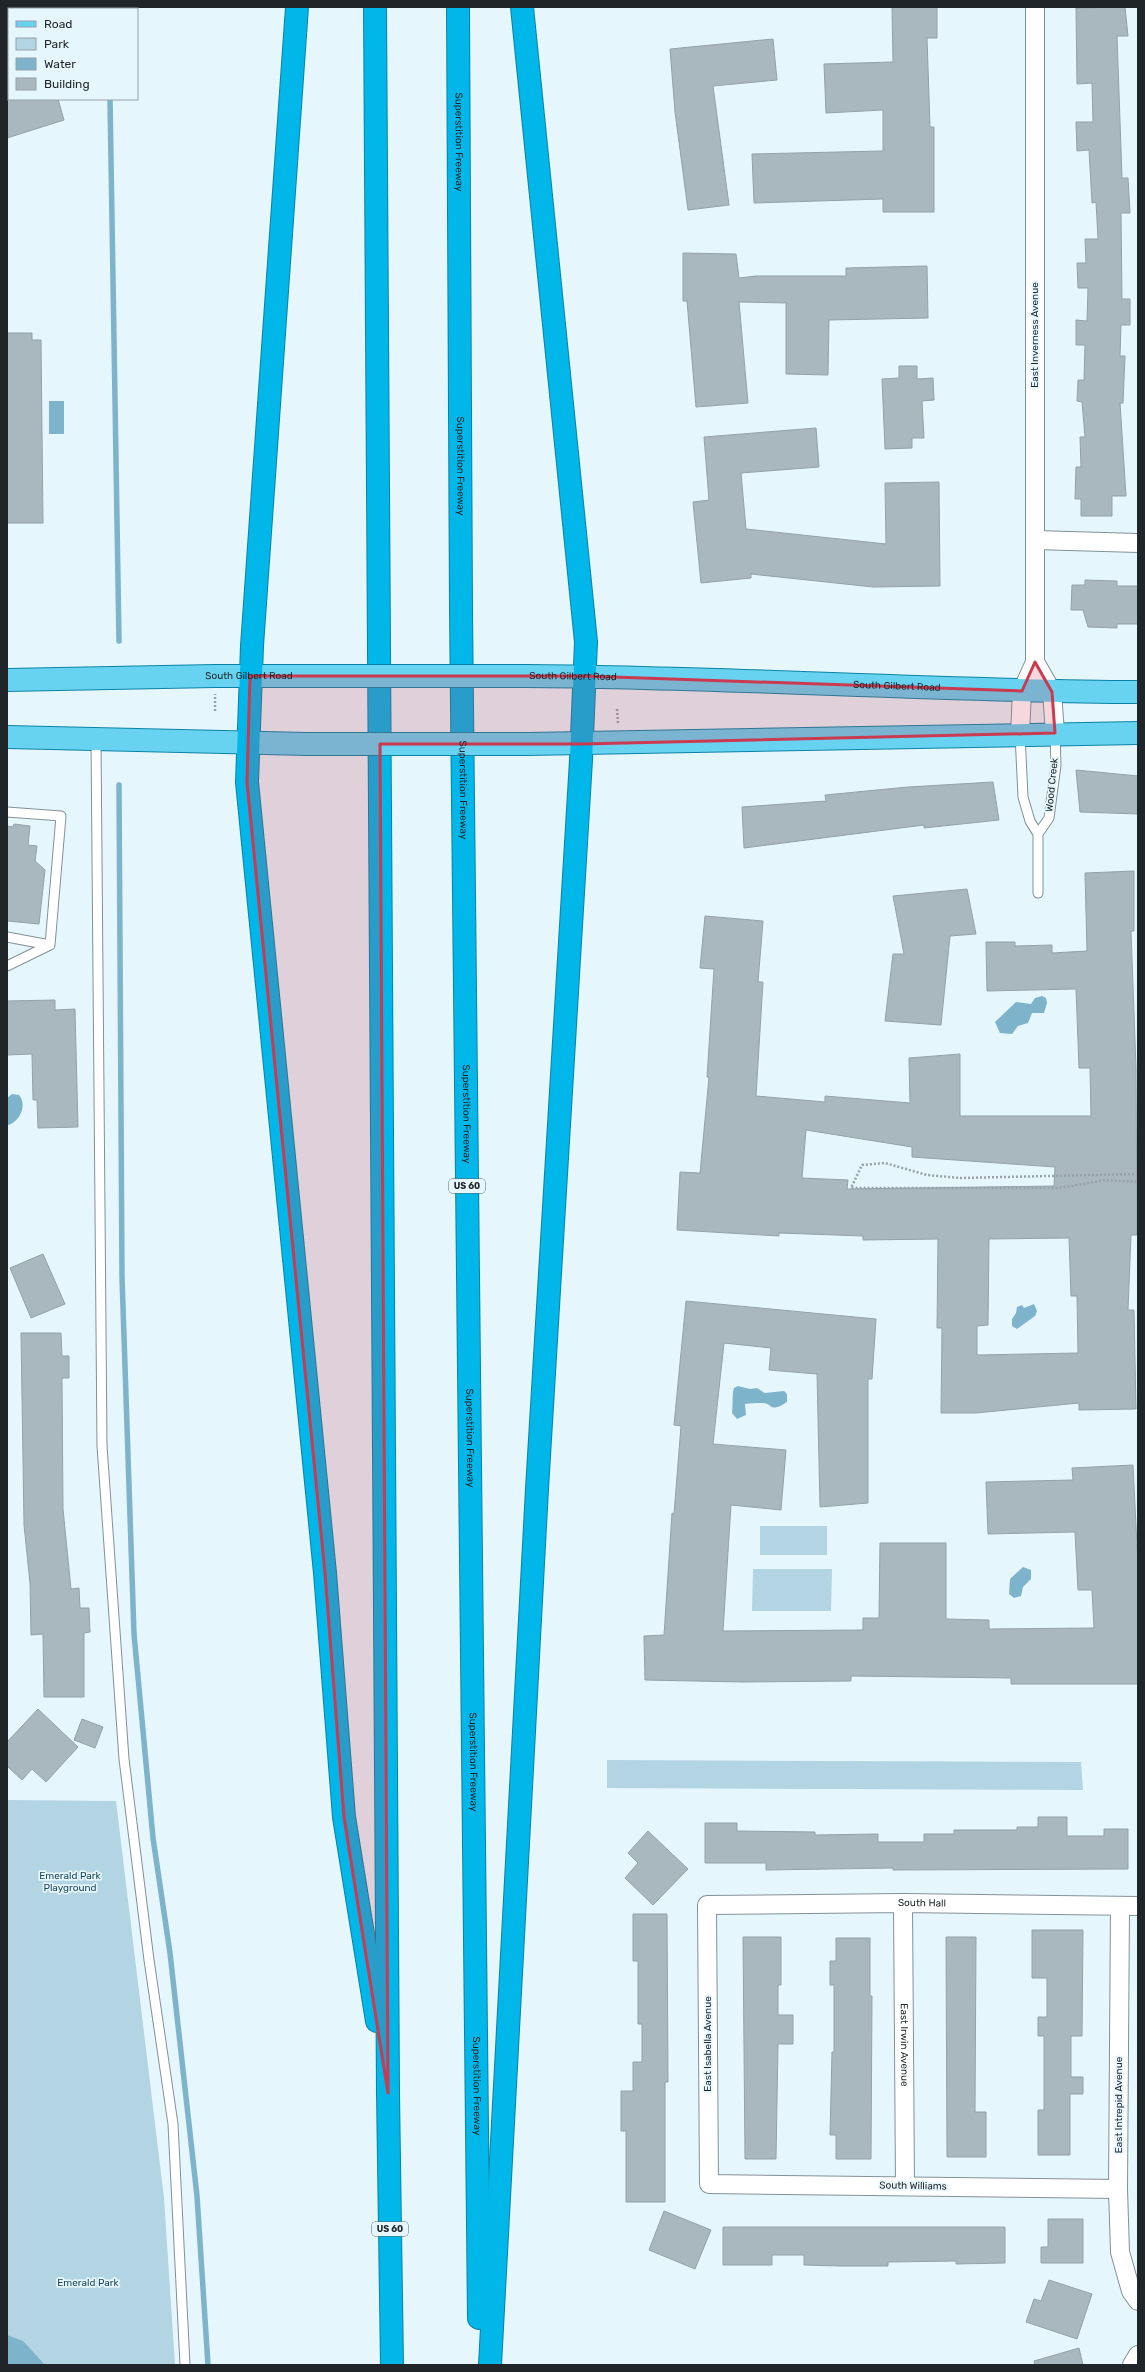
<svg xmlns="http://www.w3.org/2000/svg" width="1145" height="2372" font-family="Rubik,sans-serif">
	<rect width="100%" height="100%" fill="#e6f6fd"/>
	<path fill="#b3d4e3" d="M760 1526H827V1555H760Z
		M753 1569H832L831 1611H752Z
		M607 1760 1081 1762 1083 1790 607 1788Z
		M7 1800 116 1801 164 2198 175 2365H7Z"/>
	<path fill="#7db4cb" d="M49 401H64V434H49Z
		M1042 996 1046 998 1047 1003 1044 1013H1032L1028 1023 1018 1026 1012 1034 1000 1033 995 1022 1016 1002 1031 1004 1035 998Z
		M12 1094 19 1095C27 1104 21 1120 9 1125L7 1124V1098Z
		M1034 1304 1037 1311 1035 1316 1017 1329 1012 1326V1319L1016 1313 1017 1307 1022 1305 1024 1308Z
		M738 1386 750 1389 757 1388 765 1393 784 1391 787 1394V1402C768 1414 774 1403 762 1403 758 1403 750 1403 745 1404L746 1415 737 1419 732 1413C733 1406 732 1392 734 1388Z
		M1023 1567 1031 1570V1579L1023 1587 1021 1596 1014 1598 1009 1594 1010 1579Z
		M7 2335 23 2341 45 2365H7Z"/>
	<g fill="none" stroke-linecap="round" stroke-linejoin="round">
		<path stroke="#7db4cb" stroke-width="5.5" d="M110 7V9
			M110 99 119 641
			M119 785 122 1277 134 1634 153 1838 170 1953 197 2196 208 2365"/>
	</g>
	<path fill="#a9b8bf" stroke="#93a2a8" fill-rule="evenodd" d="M892 7H937V38H927L930 127H934V212H883V199L754 203 752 154 883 151V110L826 113 824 64 893 62Z
		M1125 7 1128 36H1117L1122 178H1128L1130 213H1121L1122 299H1130V325H1121L1120 356H1125L1123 403H1120L1126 496H1112V516H1081V499H1075L1076 467H1081L1080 437H1085L1082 402 1077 401 1078 380H1084L1085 345H1076V320L1087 321 1088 288H1078L1077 263H1086L1085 239H1098L1096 202 1092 203 1089 150 1077 151 1076 122H1093L1092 83 1077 84 1076 8Z
		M773 39 777 80 713 86 729 205 688 210 675 112 670 49Z
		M7 99H58L64 120 7 138Z
		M683 253 736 254 739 278 756 276H846V268L927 266 928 318 829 320 828 375 786 374V303L739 302 748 403 696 407 687 301H683Z
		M7 333H32V340H41L43 523H7Z
		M899 366H917V379L933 378 934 400 922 401 924 438H912V448L885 449 882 379 899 378Z
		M816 428 819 467 741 473 746 529 886 544 885 483 939 482 940 586 873 587 751 574V578L701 583 693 502 709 500 704 437Z
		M1085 580 1117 581V586H1138V624H1117V628L1088 627 1083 610H1071L1072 585H1085Z
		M1076 770 1138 776V814L1080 812Z
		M993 782 999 820 924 828V825L744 848 742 807 826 801 825 795 908 787Z
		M14 824 30 826 28 845 37 846 35 861 45 870 39 924 7 921V826L13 827Z
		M1134 871V931H1131L1136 1067 1137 1235H1131L1128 1310H1134L1136 1409 1079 1410V1403L976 1413H941L942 1328H937L938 1239 863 1240V1236L779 1233V1236L677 1230 680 1172 700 1173 709 1077H707L714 969 700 968 705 916 763 921 758 982H763L756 1096 825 1102V1096L910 1103 909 1058 960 1054V1116H1091L1090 1068H1079L1076 989 987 991 986 942H1015V946L1052 945V953L1087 951 1085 873ZM806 1130 912 1147V1157L1055 1167 1054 1186 847 1189 848 1180 802 1178ZM1069 1238 1071 1296H1077L1078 1353 977 1355V1326L988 1325 989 1239Z
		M967 889 976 934 950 936 941 1025 885 1021 893 954H904L893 896Z
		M55 1000V1010L75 1009 78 1127 38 1128 37 1100H33L32 1054 7 1055V1001Z
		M43 1254 65 1304 31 1318 10 1268Z
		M686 1301 876 1319 872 1379H868V1503L820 1507 817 1374 769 1370 771 1348 724 1343 713 1444 786 1450 781 1510 731 1505 723 1631 863 1630V1618H879L880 1543H946V1619L989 1620V1629L1094 1628 1092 1590H1078L1075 1532 988 1534 986 1482 1073 1480 1072 1468 1133 1465 1138 1566V1684H1011V1678L851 1676V1681L743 1682 645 1680 644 1636 664 1635 672 1513 674 1514 681 1426 674 1425Z
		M21 1333H61L62 1356H69V1378H62L63 1509 71 1589 79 1588 80 1608H89L90 1632 84 1633V1697H44L43 1634 31 1635 30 1583 24 1525Z
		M38 1709 78 1747 46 1782 32 1769 22 1780 7 1766V1742Z
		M82 1719 103 1727 95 1748 74 1740Z
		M1038 1817H1067V1836H1104V1829H1128V1869L893 1870V1868L766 1870V1863H705V1823H737V1831L815 1832V1835L878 1834V1842H924V1834H954V1830H1017V1827H1038Z
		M648 1831 688 1869 653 1905 625 1878 638 1863 628 1853Z
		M633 1914H667L668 2082H665V2202H626V2131H621V2091H633V2062H642V2024H638V1961H633Z
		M1032 1930H1083L1082 2036H1071V2077H1083V2094H1070V2155H1038V2110H1044V2036H1038V2017H1047V1978H1032Z
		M743 1937H781V1985H778V2015H793V2044H778L776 2159H745Z
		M946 1937H976L975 2112H986V2157H947Z
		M836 1938H870V1996H872L871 2159H836V2135H830L832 2052H834V1985H830V1961H836Z
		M664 2211 711 2230 695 2269 649 2250Z
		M1048 2219H1083V2263H1041V2247H1048Z
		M723 2227H1005V2263L956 2264V2261L888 2262V2266H840L804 2265V2255H772V2265H723Z
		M1049 2280 1092 2294 1077 2339 1026 2322 1034 2299 1041 2301Z
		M1079 2348 1083 2365H1035L1034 2361Z"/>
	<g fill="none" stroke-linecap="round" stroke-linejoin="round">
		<g stroke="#829197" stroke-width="11">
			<path id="lane" d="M1020 734 1023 797 1030 821 1038 834V893
				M96 739 102 1446 124 1759 149 1960 173 2124 185 2365
				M7 812 61 816 50 945 7 966
				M1038 834 1049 818 1056 765 1055 734
				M7 937 50 945"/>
		</g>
		<g stroke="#829197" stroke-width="20">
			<g id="street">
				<path d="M1035 540 1138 543"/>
				<path d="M1035 662 1052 692 1055 733"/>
				<path d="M1020 734 1022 691 1035 662V7"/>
				<path id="s1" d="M903 1903 905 2186"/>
				<path d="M1120 1906 1118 2189 1120 2252 1131 2291 1138 2301"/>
				<path id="s2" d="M1118 2189 709 2184 707 1905 903 1903 1138 1906"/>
				<path d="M1132 2365 1138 2355"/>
			</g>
		</g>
		<g stroke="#0c83a5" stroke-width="24">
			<g id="primary">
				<path id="s3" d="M526 676C730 677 934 691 1138 692"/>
				<path id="s4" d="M7 680 215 676H305"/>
				<path d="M7 737 307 744"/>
				<path d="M527 744 1138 733"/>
			</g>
		</g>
		<g stroke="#0c83a5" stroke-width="24">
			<g id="highway">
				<path d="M297 7 252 646 247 782 325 1573 344 1817 377 2021"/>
				<path d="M375 7 388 2093 392 2365"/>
				<path id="s5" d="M458 7 461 610 479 2318"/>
				<path d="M490 2365 537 1489 581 760 586 642 522 7"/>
			</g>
		</g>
		<path stroke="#96a2a7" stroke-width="2.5" stroke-dasharray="2 2" stroke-linecap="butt" d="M617 709 618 723
			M215 711V694
			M1138 1174 960 1178 927 1175 885 1163 862 1165 851 1188H1060L1105 1180 1138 1182"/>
		<use href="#lane" stroke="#fff" stroke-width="9"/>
		<use href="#street" stroke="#fff" stroke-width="18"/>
		<use href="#primary" stroke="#67d3f1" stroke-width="22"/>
		<use href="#highway" stroke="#01b6e8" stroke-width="22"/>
		<g stroke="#0c83a5" stroke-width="24" stroke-linecap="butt">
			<path id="primary-bridge" d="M305 676H526
				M307 744H527"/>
		</g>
		<use href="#primary-bridge" stroke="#67d3f1" stroke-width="22"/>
	</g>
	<path fill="#ca3a50" fill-opacity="0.2" stroke="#ca3a50" stroke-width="3" stroke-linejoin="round" d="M1035 662 1052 692 1055 733 582 744H380L388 2093 344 1817 325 1573 247 782 250 676H585L1022 691Z"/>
	<g text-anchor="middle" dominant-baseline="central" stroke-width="3.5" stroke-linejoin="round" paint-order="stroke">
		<g fill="#e6f6fd" stroke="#5b6468" stroke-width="1">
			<rect x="449" y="1179" width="36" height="14" rx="3"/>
			<rect x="372" y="2222" width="36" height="14" rx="3"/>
		</g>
		<g font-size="9" font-weight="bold" fill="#1f2528">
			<text x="467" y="1186">US 60</text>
			<text x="390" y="2229">US 60</text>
		</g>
		<g font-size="10" fill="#1f2528" stroke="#e6f6fd">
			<text stroke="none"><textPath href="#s5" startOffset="135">Superstition Freeway</textPath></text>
			<text transform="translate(1035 335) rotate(-90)">East Inverness Avenue</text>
			<text stroke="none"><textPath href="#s5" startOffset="459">Superstition Freeway</textPath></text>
			<text stroke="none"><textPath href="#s4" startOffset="242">South Gilbert Road</textPath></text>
			<text stroke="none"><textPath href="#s3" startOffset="47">South Gilbert Road</textPath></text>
			<text stroke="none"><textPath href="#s3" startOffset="371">South Gilbert Road</textPath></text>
			<text transform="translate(1052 785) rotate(-84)">Wood Creek</text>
			<text stroke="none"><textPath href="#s5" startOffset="783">Superstition Freeway</textPath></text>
			<text stroke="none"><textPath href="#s5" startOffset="1107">Superstition Freeway</textPath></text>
			<text stroke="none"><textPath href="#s5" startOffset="1431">Superstition Freeway</textPath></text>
			<text stroke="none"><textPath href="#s5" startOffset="1755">Superstition Freeway</textPath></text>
			<text stroke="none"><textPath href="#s2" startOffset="903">South Hall</textPath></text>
			<text transform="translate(708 2044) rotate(-90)">East Isabella Avenue</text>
			<text stroke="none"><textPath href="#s1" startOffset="142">East Irwin Avenue</textPath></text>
			<text stroke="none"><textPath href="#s5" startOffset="2079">Superstition Freeway</textPath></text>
			<text transform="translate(1119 2105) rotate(-90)">East Intrepid Avenue</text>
			<text transform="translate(913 2186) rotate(1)">South Williams</text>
		</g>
		<g font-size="10" fill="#1b495b" stroke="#e6f6fd">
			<text x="70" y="1876">Emerald Park<tspan x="70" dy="12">Playground</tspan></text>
			<text x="88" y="2283">Emerald Park</text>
		</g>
	</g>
	<rect width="1145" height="2372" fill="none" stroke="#1f2528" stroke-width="16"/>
	<rect x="8" y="8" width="130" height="92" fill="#e6f6fd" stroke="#96a2a8"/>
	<rect x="16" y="21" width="20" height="6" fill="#67d3f1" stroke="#96a2a8"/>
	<text x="44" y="28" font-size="12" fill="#1f2528">Road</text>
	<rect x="16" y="38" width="20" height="12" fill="#b3d4e3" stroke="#96a2a8"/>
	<text x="44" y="48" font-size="12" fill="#1f2528">Park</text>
	<rect x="16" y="58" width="20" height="12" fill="#7db4cb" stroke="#96a2a8"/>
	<text x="44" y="68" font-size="12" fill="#1f2528">Water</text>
	<rect x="16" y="78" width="20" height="12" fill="#a9b8bf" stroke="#96a2a8"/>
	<text x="44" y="88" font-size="12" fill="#1f2528">Building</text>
</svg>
